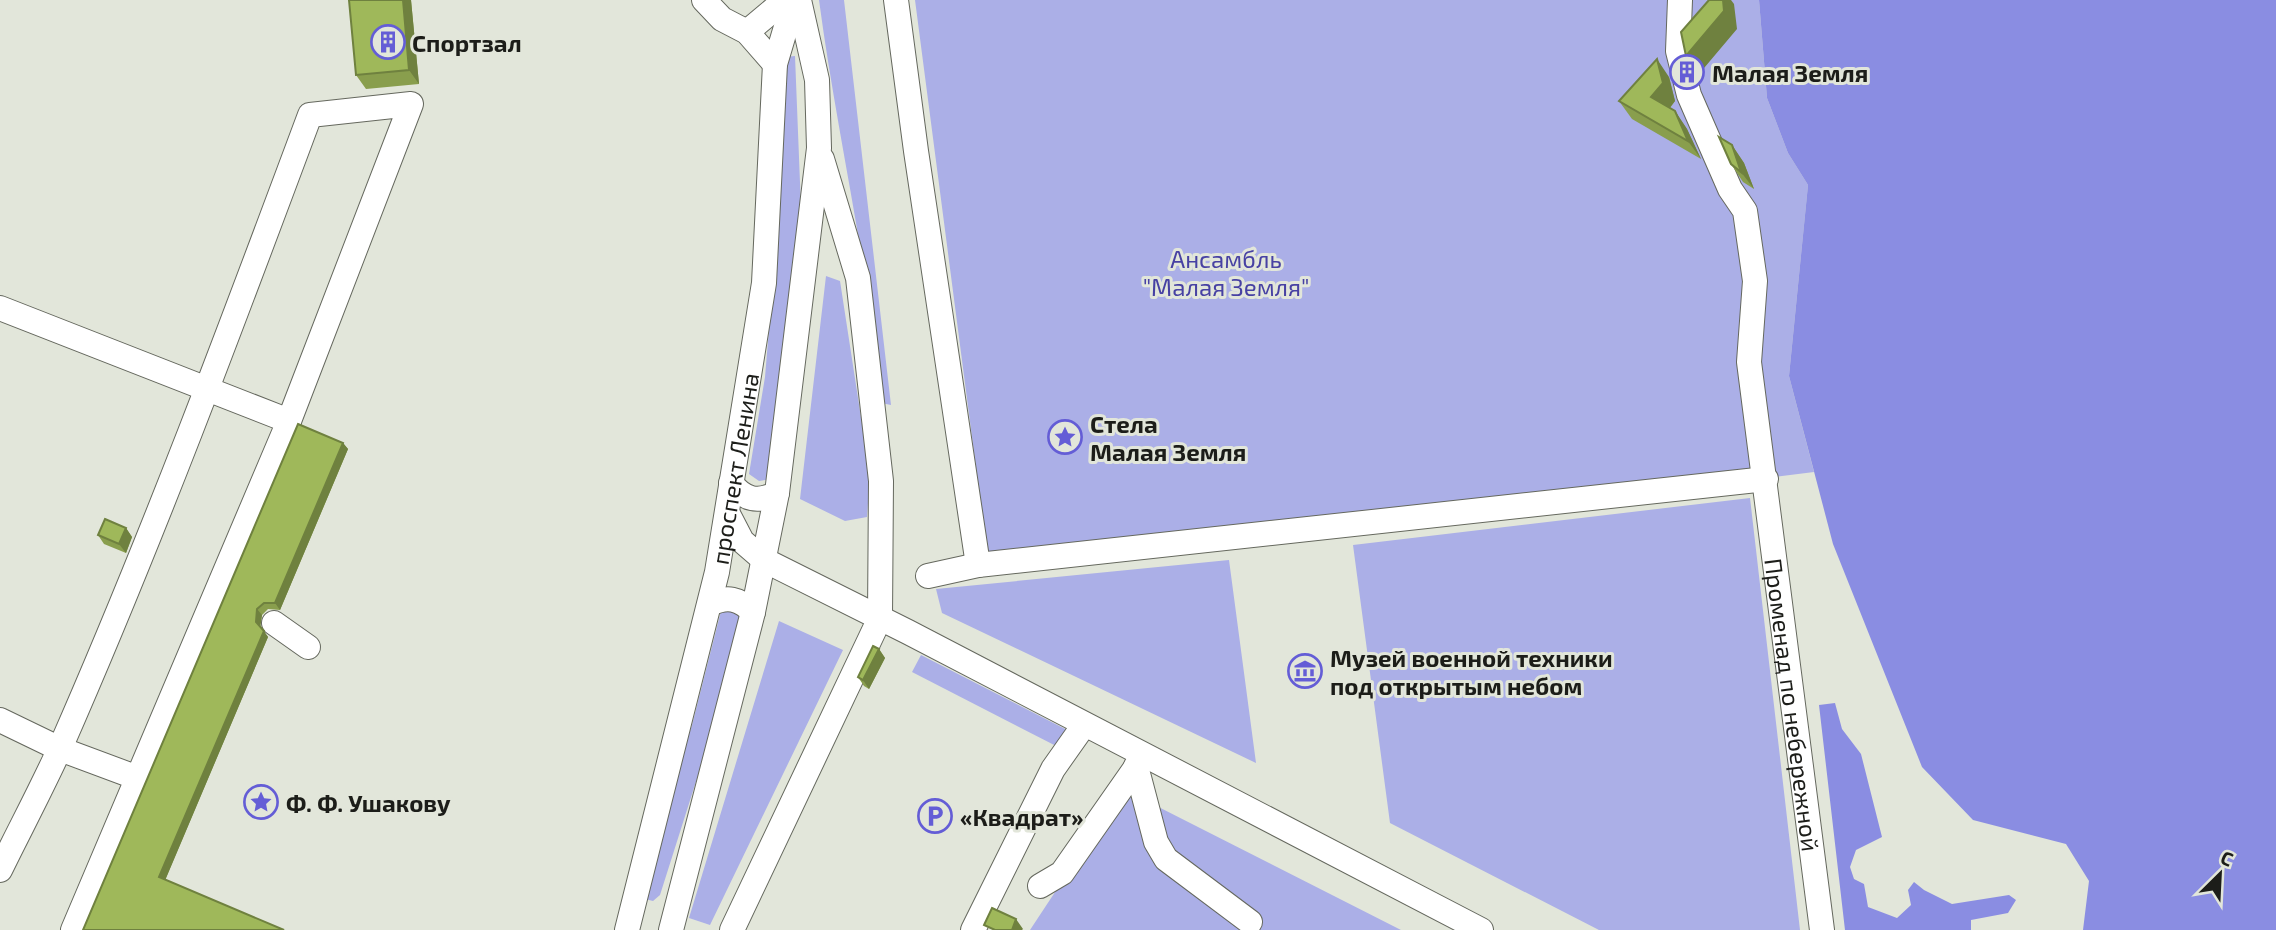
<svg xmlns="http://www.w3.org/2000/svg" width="2276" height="930" font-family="'Exo 2',sans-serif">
	<rect width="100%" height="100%" fill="#e2e6da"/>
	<path fill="#abafe7" d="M819 0H844L891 405 881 403C869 267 837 135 819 0Z
		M915 0H1759L1767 98 1788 153 1808 185 1789 376 1814 472 990 575Z
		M795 56 801 208 771 479 759 481 749 474 765 377 780 197 784 57Z
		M826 276 840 281 870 476 867 517 845 521 800 499Z
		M1750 498 1800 930H1599L1390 823 1353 545Z
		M1229 560 1256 763 942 613 936 589Z
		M721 611H744L712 731 660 895 653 901 641 898 637 889 692 725Z
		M779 621 843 650 710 925 689 918Z
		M921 655 1071 732 1062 749 912 672Z
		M1123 789 1401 930H1030Z"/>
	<path fill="#8a8de2" d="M1759 0H2276V930H2083L2089 881 2066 844 1973 820 1922 767 1833 544 1789 376 1808 185 1788 153 1767 98Z
		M1835 703 1842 729 1861 754 1882 837 1856 850 1850 867 1854 879 1864 884 1868 907 1897 918 1911 905 1908 890 1914 882 1924 890 1952 904 2009 895 2016 900 2008 913 1971 920V930H1845L1819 705Z"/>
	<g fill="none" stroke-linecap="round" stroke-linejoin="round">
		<g stroke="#65685e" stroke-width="26">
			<g id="minor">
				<path d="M704 0 722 19 747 32 775 64"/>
				<path d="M896 0 916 151 978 565"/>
				<path id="s1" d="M1680 0 1678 51 1689 95 1730 189 1745 211 1755 281 1749 362 1822 930"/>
				<path d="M747 32 785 0"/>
				<path d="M0 308 289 421"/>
				<path d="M731 483C744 500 758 503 777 493"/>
				<path d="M728 514 742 541 764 560 908 632 1481 930"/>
				<path d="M928 576 978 565 1766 479"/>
				<path d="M710 604C727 596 739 598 753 612"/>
				<path d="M274 623 308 647"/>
				<path d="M0 720 60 749 138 778"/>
				<path d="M1136 766 1156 842 1166 859 1250 922"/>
				<path d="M0 870C20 829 42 788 61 746 152 539 231 327 310 115L411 104 289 421 73 930"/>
				<path d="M1040 886 1062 873 1141 760"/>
				<path id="s2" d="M627 930 717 572 764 283 775 64 794 0"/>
				<path d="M671 930 753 612 777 493 819 148 817 80 799 0"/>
				<path d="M732 930 880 618 881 481 858 278 822 159"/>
				<path d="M973 930 1053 769 1084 725"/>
			</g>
		</g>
		<use href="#minor" stroke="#fff" stroke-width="24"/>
	</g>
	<path fill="#899e4d" d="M349 0H411L419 84 366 89 356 75Z
		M1669 77 1675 101 1670 108 1675 111 1687 129 1701 159 1632 119 1619 101Z
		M1732 145 1744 163 1754 189 1743 182 1731 164Z
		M343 443 348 449 280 610 268 609 262 615 260 627 268 637 165 880 83 930Z
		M126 528 132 537 126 553 104 544 98 535Z
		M879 649 885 658 869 689 864 686 858 677Z"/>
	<path fill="#6f813f" d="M403 0H411L419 84 409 70Z
		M1723 0H1731L1734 4 1737 29 1699 74 1686 56Z
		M1657 59 1669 77 1675 101 1664 115 1651 97Z
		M1675 111 1687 129 1701 159 1688 141Z
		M1732 145 1744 163 1754 189 1741 172Z
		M343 443 348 449 280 610 275 603Z
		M126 528 132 537 126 553 119 544Z
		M257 609 262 615 260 629 256 622Z
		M264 631 268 637 164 883 159 877Z
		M879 649 885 658 869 689 863 680Z
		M1016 919 1023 929 1022 930H1012Z"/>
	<path fill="#9fb85a" stroke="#6f813f" stroke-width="2" d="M349 0H403L409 70 356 75Z
		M1709 0H1723L1724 11 1686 56 1681 32Z
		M1657 59 1663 83 1651 97 1675 111 1688 141 1619 101Z
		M1719 137 1732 145 1741 172 1731 164Z
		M298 424 343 443 275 603H264L257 609 256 622 264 631 159 877 284 930H83Z
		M105 519 126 528 119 544 98 535Z
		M873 646 879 649 863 680 858 677Z
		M992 908 1016 919 1012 930H995L984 925Z"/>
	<defs>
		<g id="building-ring" transform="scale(1.75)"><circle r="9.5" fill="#e2e6da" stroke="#645dd6" stroke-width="1.5"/><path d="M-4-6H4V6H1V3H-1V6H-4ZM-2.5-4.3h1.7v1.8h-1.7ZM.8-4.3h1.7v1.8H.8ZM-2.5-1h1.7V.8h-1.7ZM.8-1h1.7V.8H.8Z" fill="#645dd6"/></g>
		<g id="sight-ring" transform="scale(1.75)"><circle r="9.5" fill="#e2e6da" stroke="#645dd6" stroke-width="1.5"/><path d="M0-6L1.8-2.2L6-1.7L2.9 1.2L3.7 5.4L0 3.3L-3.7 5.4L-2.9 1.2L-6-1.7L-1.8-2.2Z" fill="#645dd6"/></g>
		<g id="museum-ring" transform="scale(1.75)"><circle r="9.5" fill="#e2e6da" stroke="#645dd6" stroke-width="1.5"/><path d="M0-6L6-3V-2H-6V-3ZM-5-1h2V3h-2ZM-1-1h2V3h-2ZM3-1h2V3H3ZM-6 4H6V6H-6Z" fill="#645dd6"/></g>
		<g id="parking-ring" transform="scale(1.75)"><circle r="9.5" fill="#e2e6da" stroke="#645dd6" stroke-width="1.5"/><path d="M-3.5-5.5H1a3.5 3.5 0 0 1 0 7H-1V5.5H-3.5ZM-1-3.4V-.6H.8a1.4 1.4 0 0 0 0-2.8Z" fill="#645dd6"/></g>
	</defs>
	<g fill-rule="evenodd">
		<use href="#building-ring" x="388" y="42"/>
		<use href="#building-ring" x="1687" y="72"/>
		<use href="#sight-ring" x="1065" y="437"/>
		<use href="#museum-ring" x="1305" y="671"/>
		<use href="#sight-ring" x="261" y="802"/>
		<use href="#parking-ring" x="935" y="816"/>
	</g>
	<g text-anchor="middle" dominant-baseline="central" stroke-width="6" stroke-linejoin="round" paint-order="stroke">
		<g font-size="24" font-weight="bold" fill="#1c1d19" stroke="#e2e6da" text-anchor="start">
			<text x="412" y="42">Спортзал</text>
			<text x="1712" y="72">Малая Земля</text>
			<text x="1090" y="423">Стела<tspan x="1090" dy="28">Малая Земля</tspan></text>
			<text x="1330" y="657">Музей военной техники<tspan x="1330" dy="28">под открытым небом</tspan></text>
			<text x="286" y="802">Ф. Ф. Ушакову</text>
			<text x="960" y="816">«Квадрат»</text>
		</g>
		<g font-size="24" fill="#4741a3" stroke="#e2e6da">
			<text x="1226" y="258">Ансамбль<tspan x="1226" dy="28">"Малая Земля"</tspan></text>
		</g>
		<g font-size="24" fill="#1c1d19" stroke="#e2e6da">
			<text stroke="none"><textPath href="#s2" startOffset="474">проспект Ленина</textPath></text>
			<text stroke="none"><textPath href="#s1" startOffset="723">Променад по небережной</textPath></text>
		</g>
	</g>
	<g transform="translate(2220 874) rotate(24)" stroke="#e2e6da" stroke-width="5" paint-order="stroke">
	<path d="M0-5L12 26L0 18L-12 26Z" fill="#1c1d19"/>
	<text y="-10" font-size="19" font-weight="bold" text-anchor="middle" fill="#1c1d19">С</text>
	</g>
</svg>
